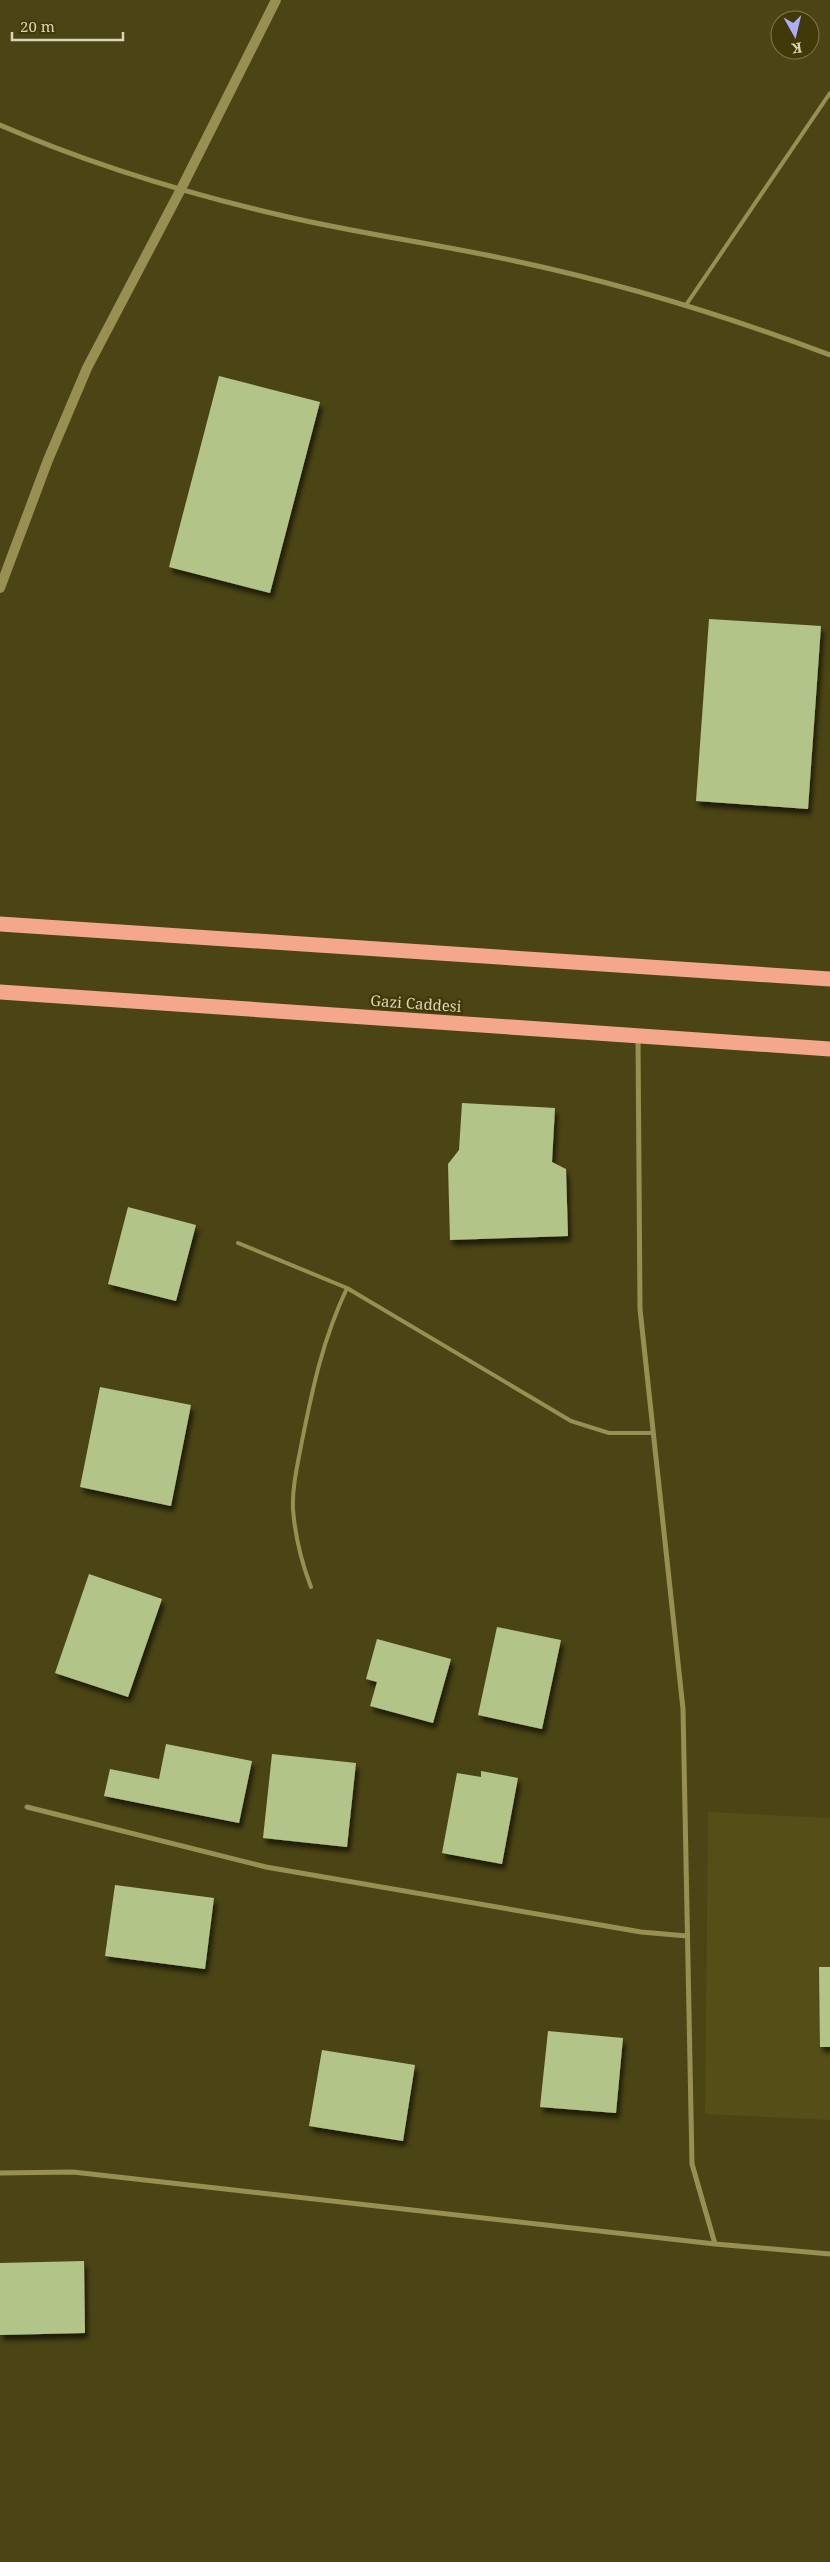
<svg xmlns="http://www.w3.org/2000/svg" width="830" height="2562" font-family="'Noto Serif',serif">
	<defs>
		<filter id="shadow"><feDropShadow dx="3" dy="5.5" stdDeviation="2.5" flood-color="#0009"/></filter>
	</defs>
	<rect width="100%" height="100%" fill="#4b4515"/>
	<path fill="#554e17" d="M708 1812 830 1818V2120L705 2114Z"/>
	<path fill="#b3c488" filter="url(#shadow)" d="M219 376 320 402 270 593 169 567Z
		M709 619 821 626 808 809 696 801Z
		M462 1103 555 1108 552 1162 566 1169 568 1236 450 1240 448 1164 459 1150Z
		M128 1207 196 1225 176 1301 108 1284Z
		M100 1387 191 1405 171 1506 80 1487Z
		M89 1574 162 1599 128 1697 55 1673Z
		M497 1627 561 1640 542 1729 478 1715Z
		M377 1639 451 1659 433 1723 370 1706 377 1682 366 1679Z
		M166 1744 252 1761 239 1823 104 1796 110 1769 159 1779Z
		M272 1754 356 1763 347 1847 263 1838Z
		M481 1771 518 1778 502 1864 442 1853 457 1773 481 1777Z
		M115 1885 214 1898 205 1969 105 1956Z
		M819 1967H830V2047H820Z
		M548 2031 623 2038 616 2113 540 2107Z
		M322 2050 415 2065 403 2141 309 2126Z
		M84 2261 85 2333 0 2335V2263Z"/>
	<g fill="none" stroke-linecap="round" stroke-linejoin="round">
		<path stroke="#989052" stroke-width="4" d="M686 305 830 93
			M238 1243 347 1288 571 1421 609 1433H652
			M311 1587C301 1561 295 1536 293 1509 292 1486 298 1463 302 1441 313 1386 323 1339 347 1288"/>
		<path stroke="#989052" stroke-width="5" d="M0 125C96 167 195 196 297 219 369 235 442 245 515 261 623 284 727 316 830 355
			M638 1037 640 1309 683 1709 692 2164 715 2244
			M27 1807 266 1867 641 1932 687 1936
			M0 2173 73 2172 715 2244 830 2254"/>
		<path stroke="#989052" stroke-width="10" d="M0 588 48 460 87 368 181 189 276 0"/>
		<path stroke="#f4a78a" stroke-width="15" d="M0 924 830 979
			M0 992 830 1049"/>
	</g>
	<g text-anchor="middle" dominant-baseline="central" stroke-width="5" stroke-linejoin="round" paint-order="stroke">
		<g font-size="15" fill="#d9d5b6" stroke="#413a08">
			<text transform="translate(416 1003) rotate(4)">Gazi Caddesi</text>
		</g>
	</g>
	<g transform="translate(795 35) rotate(172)"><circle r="24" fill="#413a08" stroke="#7e784e"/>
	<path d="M0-4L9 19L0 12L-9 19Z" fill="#abaffb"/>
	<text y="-8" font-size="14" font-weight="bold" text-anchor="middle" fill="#d9d5b6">K</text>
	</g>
	<path d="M12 32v8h111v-8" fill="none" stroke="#d9d5b6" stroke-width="2.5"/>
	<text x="20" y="32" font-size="15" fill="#d9d5b6" stroke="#413a08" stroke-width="4" paint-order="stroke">20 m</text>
</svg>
